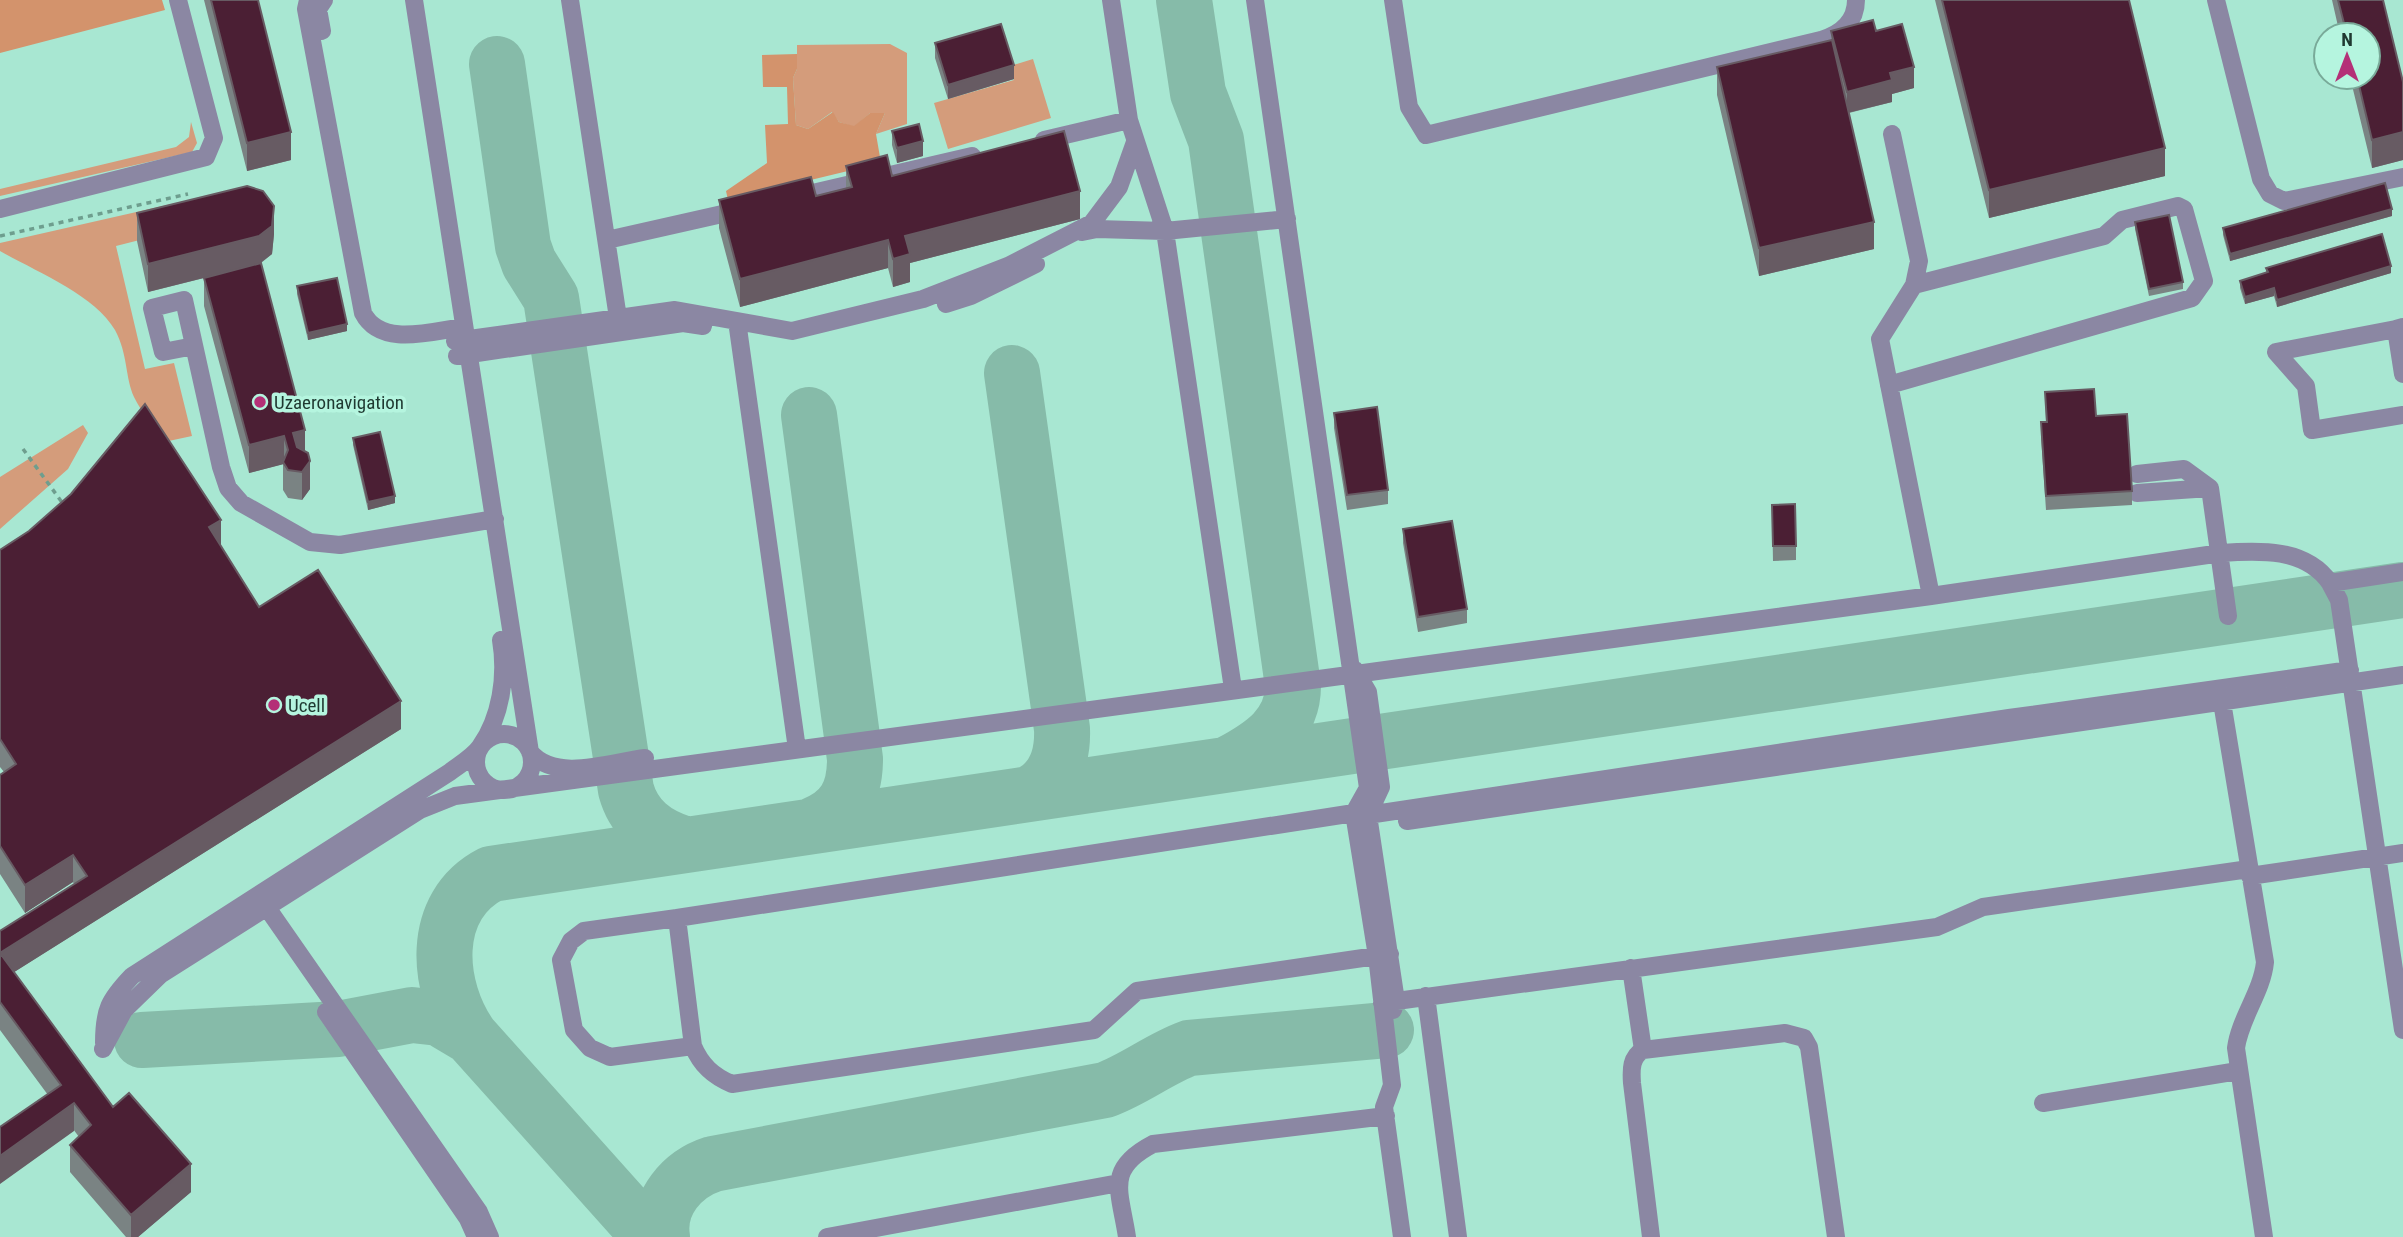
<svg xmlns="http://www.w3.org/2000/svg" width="2403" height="1237" font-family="'Roboto Condensed',sans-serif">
	<rect width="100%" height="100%" fill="#a8e7d2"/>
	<path fill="#d49c7b" d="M890 44 907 53V124L876 134 885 113H870L854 127 839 122 832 112 808 129 796 125 793 78 797 69V45Z
		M1033 59 1051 118 948 149 934 103 1014 80 1010 66Z
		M191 122 197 143 192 152 0 196V189L176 147 189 137Z
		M176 203 183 229 116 246 145 369 174 363 192 436 164 442C154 428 142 413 134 397 125 377 128 354 115 330 95 295 35 271 0 251V243Z
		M83 425 88 433 68 469 0 529V477Z"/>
	<path fill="#d3936c" d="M0 0H162L165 10 0 53Z
		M797 54V69L793 78 796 125 808 129 833 112 839 122 854 126 870 113H885L876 134 881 163 728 200 726 191 767 163 765 125 788 124 787 87H763L762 55Z"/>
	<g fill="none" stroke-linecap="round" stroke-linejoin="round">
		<path stroke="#86bba9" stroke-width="56" d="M1184 0 1198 93 1216 140 1293 686C1293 726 1262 746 1230 763
			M497 64 523 246 529 263 551 298 626 790C634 819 655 835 684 844
			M1012 373 1062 729C1063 754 1056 779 1033 792
			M809 415 855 759C855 792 844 813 813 825
			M142 1040 338 1029 412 1015 439 1018 471 1037
			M650 1237 471 1037C436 988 429 906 491 874L2403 590
			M662 1237C657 1203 682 1174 713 1164L1105 1090C1135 1079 1159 1059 1189 1048L1386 1030"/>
		<path stroke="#6e9e8e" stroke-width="3.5" stroke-dasharray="5 5" stroke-linecap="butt" d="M0 236 188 194
			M23 449 64 505"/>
		<path stroke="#8b87a3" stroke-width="18" d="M308 0 306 9 363 313C381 348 432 331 464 327
			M414 0 530 752C555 783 612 762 645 758
			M570 0 618 318
			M1111 0 1129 120 1165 231 1233 689
			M1255 0 1368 788 1354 813 1377 956 1392 1085 1384 1107 1402 1237
			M1393 0 1409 107 1426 135 1821 40C1841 34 1856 22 1856 0
			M2216 0 2261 179 2270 194 2284 201 2403 177
			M322 31 318 9 324 0
			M1892 134 1919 261 1914 285 1880 339 1931 596
			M1044 140 1129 120
			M791 198 972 156
			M0 209 206 157 214 138 178 0
			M1082 232 1097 229 1165 231 1287 219
			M607 240 740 210
			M946 304 971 296 1036 264
			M737 321 797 749
			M2403 327 2396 329 2403 374
			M455 341 675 310 792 331 923 299 1008 266 1092 223 1119 187 1135 142
			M194 346 163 352 152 308 184 300 221 467 228 488 241 503 310 542 340 545 495 519
			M2276 352 2306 386 2312 430 2403 415
			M2276 352 2396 329
			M457 356 683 323 703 326
			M1889 385 2192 298 2204 281 2184 209 2178 206 2122 220 2104 236 1914 285
			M2137 474 2184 469 2210 488 2228 616
			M2137 493 2210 488
			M2330 583 2339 600 2403 1030
			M1355 670 1368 692 1381 787 1368 815 1396 1001 1393 1010
			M2222 702 2265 962C2262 992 2240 1018 2236 1048L2264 1237
			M476 762a28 28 0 1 1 56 0a28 28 0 1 1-56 0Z
			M1407 821 2403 675
			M2250 876 2403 853
			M261 899 479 1212 490 1237
			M677 918 584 931 571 941 561 960 574 1030 590 1048 610 1057 693 1046
			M1390 954 1137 991 1094 1030 732 1084C713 1076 701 1065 693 1046L677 918 1354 813 1368 815 2009 718 2350 670
			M1631 968 1643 1050
			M1426 996 1458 1237
			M1382 1003 1937 927 1983 907 2249 869
			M326 1012 468 1219 476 1237
			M104 1043C104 1010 109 1000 132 976L450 772C459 765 473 757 480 747 501 717 507 676 501 640
			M103 1049 124 1010 160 975 420 810 455 796 1931 596 2221 553C2259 550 2306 548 2330 583L2403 572
			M2043 1103 2238 1071
			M827 1237 1119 1183
			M1127 1237C1120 1191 1105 1169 1153 1144L1386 1116
			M1651 1237 1632 1083C1631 1069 1631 1057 1643 1050L1785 1033 1804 1038 1809 1047 1836 1237"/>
	</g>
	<path fill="#7a8383" d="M204 0H258L291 160 247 171Z
		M1935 0H2129L2165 176 1989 218Z
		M2332 0H2383L2403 82V160L2372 168 2350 77H2368V35H2340Z
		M1831 31H1876L1914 88 1892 94V102L1849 113 1874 249 1759 276 1717 95V67L1831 40Z
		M935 43 1014 79 948 99 935 58Z
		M892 131 923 156 897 163 892 145Z
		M846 166 892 176 1080 219 910 263V282L893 287 888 268 740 307 719 228V200L816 196 846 188Z
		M137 213 274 234 272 254 261 263 305 451 310 489 302 500 288 498 283 490V464L249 473 204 306V278L148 292 137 241Z
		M2392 216 2230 261 2223 235V228Z
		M2135 222 2183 282V289L2149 296 2135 229Z
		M2266 268 2391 273 2277 307 2274 296 2245 304 2240 288V281L2266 273Z
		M297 286 347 331 308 340 297 294Z
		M2045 392 2096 416 2132 491V505L2046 510 2041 436V422H2046Z
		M1334 413 1388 490V504L1347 510 1334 428Z
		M353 438 395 503 368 510 353 445Z
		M1772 505 1796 546V560L1773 561Z
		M1403 529 1467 609V623L1418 632 1403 543Z
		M221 546 259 607 401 729 14 972 113 1107 191 1192 138 1237H126L70 1172V1145L79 1137 0 1030V931L74 884 73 882 25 913 0 874V775L4 772 0 767V550Z"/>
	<path fill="#675b63" d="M1014 65V79L948 99V85Z
		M1914 67V88L1892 94V102L1847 113V92L1890 73Z
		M291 132V160L247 171V143Z
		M2403 132V160L2372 168V140Z
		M923 141V156L897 163V148Z
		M2165 148V176L1989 218V190Z
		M1080 191V219L910 263V282L893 287V259L905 236Z
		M274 206V234L272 254 259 264 148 292V264Z
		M2392 209V216L2230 261V254Z
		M1874 222V249L1759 276V248Z
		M888 240V268L740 307V279Z
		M2391 266V273L2277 307V300Z
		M2274 288V296L2245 304V297Z
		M347 324V331L308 340V333Z
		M305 430V458L293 461V433Z
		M284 436V464L249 473V445Z
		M310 461V489L302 500V472Z
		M395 496V503L368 510V502Z
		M221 520V547L209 527Z
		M401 701V729L0 981V953Z
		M73 855V882L25 913V885Z
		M74 1103V1131L0 1184V1156Z
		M191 1164V1192L138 1237H131V1215Z"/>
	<path fill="#4b1f34" stroke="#675b63" stroke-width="2" d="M211 0H258L291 132 247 143Z
		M1942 0H2129L2165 148 1989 190Z
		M2338 0H2383L2403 82V132L2372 140 2357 77H2368V35H2347Z
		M1873 20 1876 31 1902 24 1914 67 1890 73 1892 80 1847 92 1831 31Z
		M1001 24 1014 65 948 85 935 43Z
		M1832 40 1874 222 1759 248 1717 67Z
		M919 124 923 141 897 148 892 131Z
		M1064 131 1080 191 905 236 910 254 893 259 888 240 740 279 719 200 811 177 816 196 852 187 846 166 887 155 892 176Z
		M2385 183 2392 209 2230 254 2223 228Z
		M247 186 263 191 274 206 272 226 259 236 148 264 137 213Z
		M2169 215 2183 282 2149 289 2135 222Z
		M2382 234 2391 266 2277 300 2274 288 2245 297 2240 281 2268 272 2266 268Z
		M261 263 305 430 293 433 297 447 308 453 310 461 302 472 288 470 283 462 288 450 284 436 249 445 204 278Z
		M337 278 347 324 308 333 297 286Z
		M2094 389 2096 416 2127 414 2132 491 2046 496 2041 422H2047L2045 392Z
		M145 404 221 520 209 527 259 607 318 570 401 701 0 953 113 1107 129 1093 191 1164 131 1215 70 1145 91 1125 74 1103 0 1156V1127L61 1085 0 1002V931L87 876 73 855 25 885 0 846V775L16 764 0 739V550L29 531 71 494Z
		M1377 407 1388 490 1347 495 1334 413Z
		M380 432 395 496 368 502 353 438Z
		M1795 504 1796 546H1773L1772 505Z
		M1452 521 1467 609 1418 617 1403 529Z"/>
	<g fill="#b43077" stroke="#b5f5df" stroke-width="2.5">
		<circle cx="260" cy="402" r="7"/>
		<circle cx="274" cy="705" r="7"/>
	</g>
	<g text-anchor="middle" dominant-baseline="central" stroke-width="7" stroke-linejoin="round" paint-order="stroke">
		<g font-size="19" fill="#1f3931" stroke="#b5f5df" text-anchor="start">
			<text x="274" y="402">Uzaeronavigation</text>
			<text x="288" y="705">Ucell</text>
		</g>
	</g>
	<g transform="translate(2347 56)"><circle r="33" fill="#b5f5df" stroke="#79aa99" stroke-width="2"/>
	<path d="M0-5L12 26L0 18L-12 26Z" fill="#b43077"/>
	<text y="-10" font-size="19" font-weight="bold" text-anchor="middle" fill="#1f3931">N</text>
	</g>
</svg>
